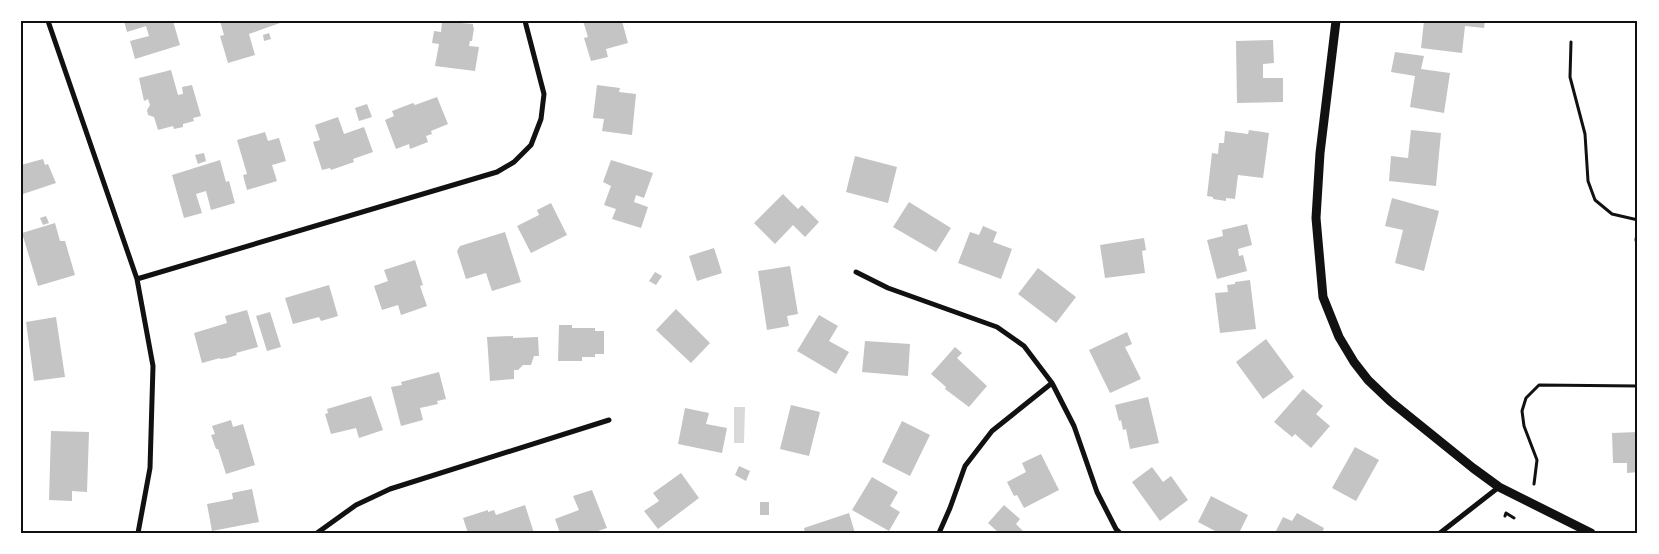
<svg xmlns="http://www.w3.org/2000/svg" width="1659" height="554" font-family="'IBM Plex Sans',sans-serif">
	<rect width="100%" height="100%" fill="#fff"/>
	<path fill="#d9d9d9" d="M734 407H745L744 443H734Z"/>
	<path fill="#c4c4c4" d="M124 21H173L180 45 135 59 130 41 149 36 146 26 127 32Z
		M220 21H279L280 23 249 34 255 55 228 63 220 36 224 35Z
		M442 21H462L461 23 473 24V27L474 28 472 41H470L469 46 479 47 475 71 435 66 439 44 432 43 434 31 441 32Z
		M583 21H622L628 43 606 49 608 57 591 61 584 38 588 37Z
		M1424 21H1485L1484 28 1465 26 1462 53 1421 48Z
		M269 33 271 39 264 41 263 35Z
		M1273 40 1274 63 1263 64V78H1283V102L1237 103 1236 41Z
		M1395 52 1424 56 1421 69 1450 73 1444 113 1410 107 1415 76 1391 72Z
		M171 70 178 95 183 94 182 87 192 85 201 116 193 118 194 121 183 124V127L174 129 173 126 158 130 154 117 148 115 147 110 150 105 148 99 144 101 139 78Z
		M597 85 620 88 619 92 636 94 632 135 602 131 604 119 593 118Z
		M437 97 448 124 431 131 432 134 426 136 428 142 410 149 409 144 396 149 385 120 394 116 392 111 413 103 415 105Z
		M367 104 372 117 359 121 355 108Z
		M338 117 344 134 364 127 373 152 353 159 354 162 331 170 330 168 322 170 313 142 320 140 315 125Z
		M1249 130 1269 133 1263 178 1238 175 1235 199 1226 198V201L1213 199V197L1207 196 1212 153 1218 154 1219 143H1224L1225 131 1248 134Z
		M1411 130 1441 133 1436 186 1389 181 1391 156 1408 158Z
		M265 132 268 141 279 138 286 161 272 165 277 181 247 190 243 175 247 174 237 140Z
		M204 153 206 161 198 164 195 155Z
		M855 156 897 167 888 203 846 192Z
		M43 159 45 165 48 164 56 183 23 194 21 189V165Z
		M220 160 226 182 229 181 235 203 211 210 206 191 196 194 202 213 184 218 172 175Z
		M611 160 653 173 644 198 636 195 634 202 648 207 641 228 612 219 616 209 604 205 611 186 603 182Z
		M783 194 798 209 802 205 819 222 805 237 793 225 775 244 754 223Z
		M1392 198 1439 211 1424 271 1395 263 1403 230 1385 226Z
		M909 202 951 228 936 252 893 227Z
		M551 203 567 235 531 253 517 226 539 215 537 210Z
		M46 216 49 223 43 225 40 218Z
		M55 223 60 241H65L75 275 38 286 22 233Z
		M1247 224 1252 245 1238 249 1239 256 1243 255 1247 271 1217 279 1207 240 1223 236 1222 230Z
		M983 226 997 232 993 242 1012 249 1001 279 958 263 970 232 979 235Z
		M505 232 521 282 492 291 486 273 466 279 457 251 460 246Z
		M1144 238 1146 250 1142 251 1145 273 1105 278 1100 245Z
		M714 248 722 273 697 281 689 256Z
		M415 260 423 285 420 286 427 306 401 315 398 305 382 310 374 286 388 281 384 270Z
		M790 266 798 314 787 316 789 326 767 330 758 271Z
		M1038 268 1076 297 1056 323 1018 294Z
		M655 272 662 276 656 285 649 281Z
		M1250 280 1256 329 1220 333 1215 293 1228 292 1227 285 1235 284V282Z
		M329 285 338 316 321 321 319 317 293 324 285 298Z
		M676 309 710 343 691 363 656 330Z
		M247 310 258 347 236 353 237 355 227 358 220 359V358L202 363 194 333 227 323 225 316Z
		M270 312 281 347 267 351 256 316Z
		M819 315 838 326 829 341 849 352 836 374 797 351Z
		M56 317 65 377 34 381 26 322Z
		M559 325H572V328H595V331H604V354H595V357H582V361H558Z
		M1127 332 1132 344 1125 347 1141 379 1110 393 1089 350Z
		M513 336V338L538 337 539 356H534L531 365H523L518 370H514V379L490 381 487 337Z
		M1266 339 1294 377 1263 399 1236 362Z
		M865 341 910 344 908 376 862 372Z
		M955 347 962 353 957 358 987 386 969 407 945 389 946 387 931 374Z
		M439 372 446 399 437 401 438 404 420 408 423 420 401 426 391 387 402 385 401 382Z
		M1303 389 1323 406 1316 414 1330 426 1311 448 1295 434 1292 437 1274 422Z
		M371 396 383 430 359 438 356 428 331 434 325 414 328 413 327 409Z
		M1148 397 1159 443 1130 449 1126 429 1123 430 1121 420 1119 421 1115 405Z
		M791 405 820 412 809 456 780 449Z
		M685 408 709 413 706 424 727 428 722 453 678 444Z
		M231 420 233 427 243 424 255 465 226 474 218 449H216L211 435 215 434 212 426Z
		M902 421 930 435 910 476 882 462Z
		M51 431 89 432 87 492 72 491V501L49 500Z
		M1638 432V472L1627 473V463H1613L1612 433Z
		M1355 447 1379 460 1356 501 1332 488Z
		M1041 454 1059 490 1024 508 1017 495 1014 496 1007 482 1026 472 1022 463Z
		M739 466 750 471 746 481 735 475Z
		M1152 467 1163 482 1171 476 1188 500 1160 521 1132 482Z
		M681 473 699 498 658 529 644 511 659 501 653 493Z
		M872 477 898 492 890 506 900 512 889 531 852 510Z
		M252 489 259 522 212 531 207 504 233 499 232 493Z
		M592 490 607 528 592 533H560L555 519 579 510 573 496Z
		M1211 496 1248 515 1239 533H1219L1198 522Z
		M760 502H769V515H760Z
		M525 505 534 533H468L463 518 488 510V512L494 510 496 515Z
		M1004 505 1020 519 1016 524 1025 533H999L988 523Z
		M849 513 855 533H805L804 528Z
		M1297 513 1324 528 1322 533H1275L1283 517 1292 521Z"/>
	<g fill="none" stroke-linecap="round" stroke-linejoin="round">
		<path stroke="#111" stroke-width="3" d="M1571 42 1570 77 1585 134 1588 181 1595 200 1612 214 1638 220
			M1638 227 1636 240 1638 248
			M1534 484 1537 460 1524 426 1522 411 1526 398 1539 385 1638 386
			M1505 516 1506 513 1514 518"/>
		<path stroke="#111" stroke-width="5" d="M48 21 137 279 153 366 150 468 138 533
			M856 272 888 288 997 327 1024 346 1052 383 1074 426 1097 492 1116 529 1120 533
			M137 279 497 172 514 162 531 145 541 119 544 94 525 21
			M317 533 356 505 390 489 609 420
			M939 533 950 508 965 466 992 431 1052 383
			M1440 533 1499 487"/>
		<path stroke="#111" stroke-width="9" d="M1336 21 1320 153 1316 218 1323 297 1339 337 1354 362 1368 380 1390 401 1473 468 1499 487 1591 533"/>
	</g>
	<rect width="1659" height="554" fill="none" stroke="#ffffff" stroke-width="45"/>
	<rect x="22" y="22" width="1614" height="510" fill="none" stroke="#111" stroke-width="2"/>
</svg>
